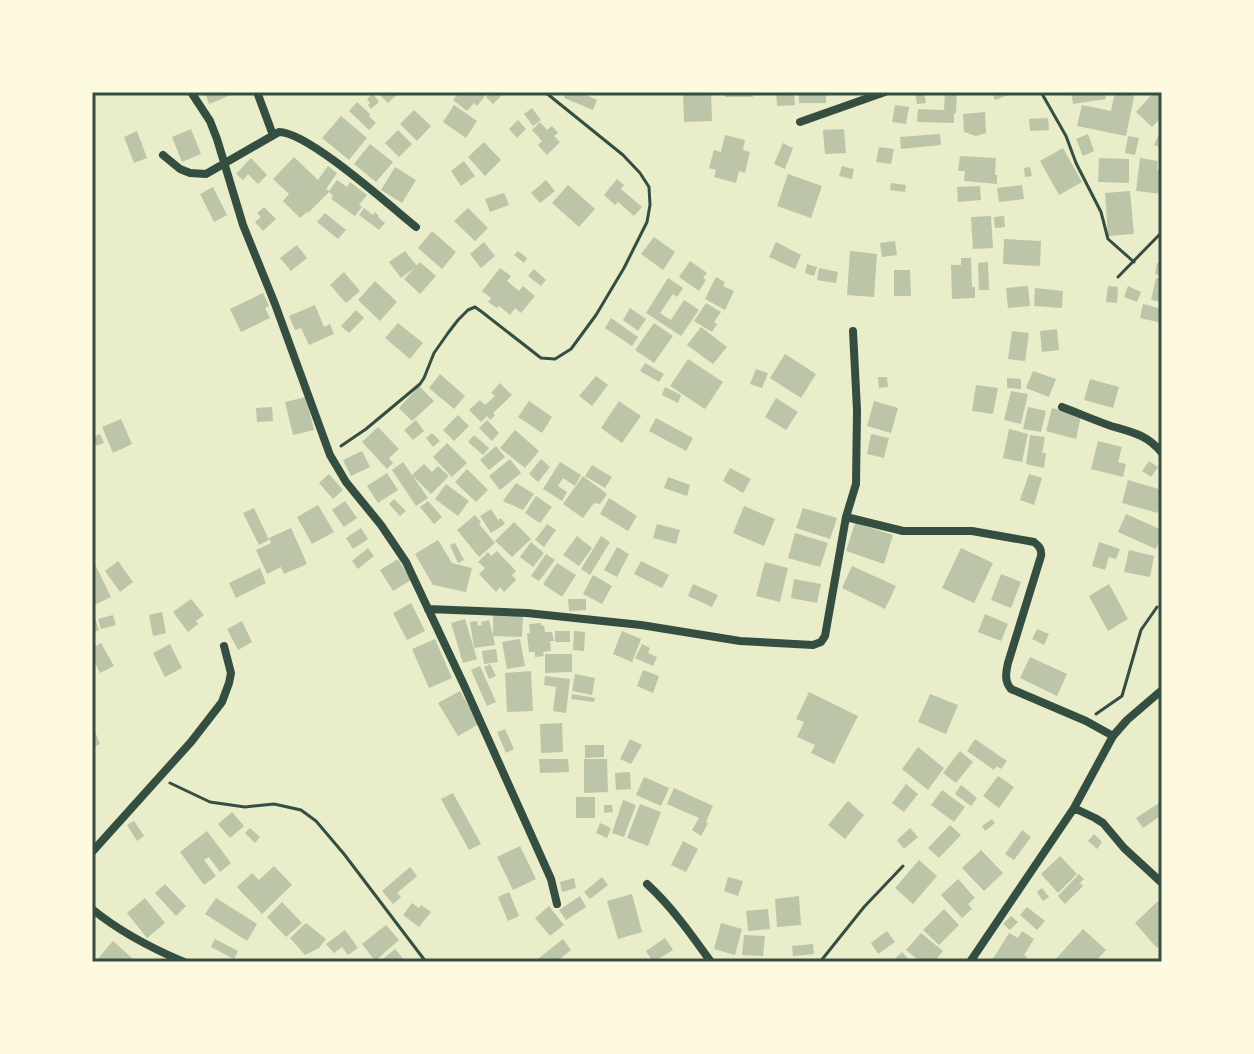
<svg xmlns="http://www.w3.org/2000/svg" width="1254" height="1054" font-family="'DM Sans',sans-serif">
	<rect width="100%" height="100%" fill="#e9edc9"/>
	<path fill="#bcc5a7" d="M205 92H238L209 104Z
		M377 92H400L388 103Z
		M459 92H488L477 106 474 103 467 111 453 100Z
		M492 92H505L493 104 486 97Z
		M566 92H580L597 100 593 110 564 98Z
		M683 92H711L712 121 684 122Z
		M725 92H753V97H725Z
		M776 92H794L795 105 777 106Z
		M799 92H826V103H799Z
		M915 92H924L926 103 917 104Z
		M945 92H957L956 113H954V123L917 122 918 109 944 110Z
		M992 92H1007L1008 95 995 100Z
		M1071 92H1105L1106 99 1073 104Z
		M1115 92H1135L1126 136 1077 126 1082 105 1111 111Z
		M1154 92H1162V117L1152 127 1136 112Z
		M373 94 379 102 371 109 368 105 370 103 367 99Z
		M357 102 370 114 369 116 376 123 369 130 349 111Z
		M454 105 477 121 466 138 443 122Z
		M895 105 909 107 906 124 892 122Z
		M532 108 541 120 533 126 524 114Z
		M414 110 431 126 417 141 400 124Z
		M985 112 986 133 976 136 964 132 963 114Z
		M341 116 367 138 349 160 322 138Z
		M1048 118 1049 130 1030 131 1029 119Z
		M518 120 526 129 517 138 509 129Z
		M540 122 547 130 552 126 558 133 554 136 560 142 547 155 538 145 542 141 532 130Z
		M191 129 201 154 182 162 172 137Z
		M844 129 846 153 825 154 823 130Z
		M398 130 412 144 399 157 385 143Z
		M137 131 147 158 134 163 124 137Z
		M940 134 941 145 901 149 900 137Z
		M1088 134 1094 151 1083 156 1076 139Z
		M1159 134 1162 135V148L1154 145Z
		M725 135 745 140 743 150 750 152 745 173 739 171 736 183 714 177 716 170 709 168 714 150 721 152Z
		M1128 136 1139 138 1135 155 1125 153Z
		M484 142 501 160 485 176 468 157Z
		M783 143 793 148 785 169 774 164Z
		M370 144 393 162 376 182 354 164Z
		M879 147 894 149 891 164 876 162Z
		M1063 148 1082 182 1059 195 1040 161Z
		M960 156 996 158 995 175H997V184L964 181 965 171H958Z
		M294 157 318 180 328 166 337 173 326 189 329 191 337 180 347 187 350 182 367 195 359 205 362 207 355 216 331 199 333 196 329 192 308 213 307 212 300 218 283 201 289 194 273 179Z
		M251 158 267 175 258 184 248 174 243 180 236 174Z
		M1099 158 1129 159V183L1098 182Z
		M1140 158 1158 161 1157 169 1162 170V194L1136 191Z
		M464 161 475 176 461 186 451 171Z
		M842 166 854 169 852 179 839 176Z
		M395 167 416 180 402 203 381 190Z
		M1030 167 1032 176 1025 177 1024 168Z
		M788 174 822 186 811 218 777 206Z
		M617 179 624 185 621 189 642 207 634 216 618 202 615 205 604 195Z
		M546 180 555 191 540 203 531 193Z
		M891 183 906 185 905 192 890 190Z
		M568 185 595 209 579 227 552 203Z
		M1022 185 1024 199 999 202 997 188Z
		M980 186 981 200 958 202 957 187Z
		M213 187 227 215 214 222 200 194Z
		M1130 191 1134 234 1108 236 1105 193Z
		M504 193 509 205 490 212 485 199Z
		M264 207 276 219 263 231 255 222 261 217 257 213Z
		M364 208 373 215 375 212 379 216 378 217 385 223 379 230 359 215Z
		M468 208 488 228 475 241 454 221Z
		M325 213 346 230 338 239 317 222Z
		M991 216 993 248 973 249 971 217Z
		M1004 216 1005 227 995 228 994 217Z
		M432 231 456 252 442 269 418 248Z
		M654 237 675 252 663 270 641 254Z
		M1004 239 1041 241 1040 266 1003 264Z
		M895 241 897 255 882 257 880 243Z
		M484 242 495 256 481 268 470 254Z
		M776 242 801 255 795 269 769 257Z
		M297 245 307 258 291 271 280 258Z
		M405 251 417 266 401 278 389 262Z
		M518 251 527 258 524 263 514 255Z
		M850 251 877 254 874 297 847 295Z
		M961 258H971L972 287H975V298L952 299 951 265H961Z
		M690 261 707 273 703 278 706 280 699 291 679 277Z
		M420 262 436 276 420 294 404 279Z
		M988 262 989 290H979L978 263Z
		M1157 263 1162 264V276L1155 274Z
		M807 264 817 267 814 276 805 273Z
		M500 268 511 276 507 281 519 291 523 286 535 296 521 313 515 308 510 315 499 306 497 308 488 302 491 298 482 291Z
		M819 268 838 272 836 283 817 280Z
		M534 269 546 280 541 286 528 276Z
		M894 270H910L911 296H894Z
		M344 272 360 291 346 303 330 285Z
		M716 277 725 282 723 286 734 291 725 310 705 299Z
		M668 278 683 288 677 297 673 294 660 313 671 320 684 300 699 310 681 336 646 313Z
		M1156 278 1162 279V302L1151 300Z
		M375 281 397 302 380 321 358 300Z
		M1028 286 1030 306 1008 308 1006 288Z
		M1108 286 1118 287 1117 303 1106 302Z
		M1128 286 1141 292 1137 302 1124 297Z
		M1035 288 1063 291 1062 308 1034 306Z
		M263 293 269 306 265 308 270 318 241 332 230 309Z
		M706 303 721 312 714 322 717 324 712 332 694 321Z
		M1143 304 1162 309V323L1140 318Z
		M315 305 324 327 330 324 334 334 309 345 301 328 295 330 289 316Z
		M630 308 646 319 638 331 623 320Z
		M356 310 364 318 349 333 341 326Z
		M611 318 638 337 632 346 605 328Z
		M398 323 423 343 410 359 385 338Z
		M654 323 673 336 654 363 635 350Z
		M701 327 727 347 713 364 687 345Z
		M1057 329 1059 350 1042 352 1040 331Z
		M1012 331 1029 333 1025 361 1008 359Z
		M785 354 816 374 801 398 770 378Z
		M688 359 723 382 705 409 670 386Z
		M645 363 664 374 659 382 640 371Z
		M756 369 768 373 762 388 750 384Z
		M1033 371 1056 379 1049 397 1026 388Z
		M440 374 465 396 454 409 429 388Z
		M596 376 608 385 592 406 579 396Z
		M878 377H887L888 387 879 388Z
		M1007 378 1021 379V389L1007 388Z
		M1090 379 1119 387 1113 408 1084 400Z
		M500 383 512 395 493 413 495 415 490 420 487 416 481 422 469 410 480 400 485 405 495 396 491 393Z
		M976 385 998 388 993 414 972 411Z
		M419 386 434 401 412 421 399 408Z
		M665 387 681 395 678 403 662 395Z
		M1011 391 1028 394 1021 424 1004 420Z
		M306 397 314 430 293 435 285 402Z
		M776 398 798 412 786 430 765 417Z
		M529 401 552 417 542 433 518 417Z
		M619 401 641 416 622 443 601 428Z
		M874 401 898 408 891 433 867 426Z
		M272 407 273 421 257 422 256 408Z
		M1028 407 1046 411 1041 432 1023 429Z
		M1052 408 1081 416 1076 439 1046 431Z
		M458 415 469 426 454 441 443 430Z
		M656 418 693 438 686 451 649 431Z
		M121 419 132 444 113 453 102 427Z
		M416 420 424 431 413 440 404 430Z
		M487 420 499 433 492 441 479 428Z
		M378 427 399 449 389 458 393 463 387 469 362 442Z
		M1009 429 1028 434 1022 462 1003 458Z
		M515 430 539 451 525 468 500 448Z
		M432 433 440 441 433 447 426 438Z
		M100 434 104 443 92 447V437Z
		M871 434 889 438 884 458 867 454Z
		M474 435 489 448 483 455 468 442Z
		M1030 435 1045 437 1042 453H1046L1044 468 1026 464Z
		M1098 441 1122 447 1118 462 1126 464 1123 477 1091 469Z
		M447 443 467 463 452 477 433 457Z
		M496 446 505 457 489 470 480 460Z
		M362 451 370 467 351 476 343 460Z
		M510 459 521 473 500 490 489 476Z
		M541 459 550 467 538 482 529 474Z
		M1149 461 1158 467 1151 477 1142 471Z
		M403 462 428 498 416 506 392 470Z
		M560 462 581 475 575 486 563 478 558 486 567 492 562 501 543 489Z
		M424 464 432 472 438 466 449 476 431 494 412 475Z
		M592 465 612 477 605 488 585 476Z
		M730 468 751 479 743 493 723 481Z
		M467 469 488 490 476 502 455 482Z
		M387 473 398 490 378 503 367 486Z
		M329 474 343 490 333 499 319 483Z
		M1029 474 1042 478 1034 505 1020 500Z
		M583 476 607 494 600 504 594 503 583 518 563 504Z
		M668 477 690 485 687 496 664 488Z
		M1128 480 1162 490V498L1158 513 1122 503Z
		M516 483 534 494 523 510 503 501Z
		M446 484 469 501 458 516 435 499Z
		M536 496 552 507 540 523 525 513Z
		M609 498 637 516 628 531 600 514Z
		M394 499 406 511 400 516 389 504Z
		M345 501 357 518 344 527 332 510Z
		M428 501 442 517 434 524 420 507Z
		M318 505 334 532 312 544 297 517Z
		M744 506 775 519 764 546 733 533Z
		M254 508 269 540 259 545 243 513Z
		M803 508 837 518 830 539 796 528Z
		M491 509 498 520 501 518 505 524 491 533 480 516Z
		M1126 514 1162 530V536L1156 549 1118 532Z
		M475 515 481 522 479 524 495 543 479 557 457 530Z
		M514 522 531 539 512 557 495 541Z
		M855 523 893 535 884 564 846 551Z
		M547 524 556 530 544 547 535 540Z
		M657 524 680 530 676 544 653 538Z
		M291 528 307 564 284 574 281 567 267 574 256 550 271 543 269 538Z
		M361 528 368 539 353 549 346 538Z
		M795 533 828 543 820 567 788 558Z
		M577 536 592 548 579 566 563 555Z
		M601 536 610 542 590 575 581 569Z
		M438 540 452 563 472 568 466 592 433 585 415 554Z
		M531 542 544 553 533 567 520 557Z
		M1099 542 1120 549 1116 559 1109 557 1105 570 1092 566Z
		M455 543 464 560 458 563 450 545Z
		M617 547 629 554 617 577 604 570Z
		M368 548 374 556 358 569 352 561Z
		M961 548 993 563 974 603 942 588Z
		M1129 550 1154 556 1150 577 1124 572Z
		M497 551 516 571 512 575 516 580 504 592 500 587 496 592 479 574 485 568 478 562 488 552 491 556Z
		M546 554 555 560 539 581 531 576Z
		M92 558 111 597 92 606Z
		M398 559 411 580 393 591 380 570Z
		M118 561 133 582 120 592 105 571Z
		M641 561 669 575 662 588 634 574Z
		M765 562 788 568 780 602 756 596Z
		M557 563 576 575 562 597 543 584Z
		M852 566 896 586 885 609 842 588Z
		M260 568 266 583 236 598 229 583Z
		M1001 574 1021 582 1011 608 991 600Z
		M593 575 612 586 602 604 583 594Z
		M794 579 821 584 817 603 791 598Z
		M693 584 718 595 712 607 688 596Z
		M1109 584 1128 619 1108 631 1089 596Z
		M191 599 204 615 196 621 198 624 188 632 173 612Z
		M568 599H586V610L569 611Z
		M411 603 425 631 407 640 393 613Z
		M162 612 166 633 153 636 149 615Z
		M985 614 1008 624 1001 641 978 632Z
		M113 615 116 625 101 629 98 619Z
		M493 615 523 616 522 637 493 636 495 645 474 648 470 622 477 621 478 626 482 625 481 622 489 620 493 636Z
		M95 618 99 630 92 633V619Z
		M465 619 477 659 463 663 451 623Z
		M242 621 252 642 238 650 227 629Z
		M541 623V626L544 625 545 632H552L554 641H550L551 651 543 652 544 656 535 657V652H529L527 634 530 633 529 624Z
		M1037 629 1049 634 1044 645 1032 639Z
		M555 631H570V642H555Z
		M574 631 585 632 584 651 573 650Z
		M622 631 641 639 632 662 613 654Z
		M435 639 452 678 429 688 412 649Z
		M520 639 525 666 507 669 502 642Z
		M101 643 114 666 100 673 92 657V648Z
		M170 644 182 668 165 677 153 653Z
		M642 644 650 648 648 653 657 657 653 666 635 658Z
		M496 649 498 662 484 664 482 651Z
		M545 654H572V672L545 673Z
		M1030 657 1067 674 1057 696 1020 678Z
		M490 664 496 676 489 679 484 667Z
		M480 666 496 702 487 706 471 670Z
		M643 670 659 676 653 693 637 686Z
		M531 671 533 711 507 712 505 673Z
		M575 674 595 678 592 695 572 691Z
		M545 676 570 679 566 713 553 711 556 687 544 685Z
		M460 691 479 724 458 736 438 703Z
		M809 692 858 716 834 764 811 753 815 745 797 737 804 722 796 719Z
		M572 694 595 698 594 702 571 699Z
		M930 694 958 705 946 734 918 722Z
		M562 723 563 752 541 753 540 724Z
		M92 724 100 744 92 748Z
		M505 729 514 749 506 753 497 732Z
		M630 739 642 745 631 764 620 759Z
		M975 739 1007 761 1001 769 997 766 994 770 967 751Z
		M585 745H604V757L585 758Z
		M918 747 944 768 928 790 902 769Z
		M960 751 973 762 956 783 943 773Z
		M539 759H568L569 772 540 773Z
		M584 759H607L608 792 584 793Z
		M630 772 631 789 616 790 615 773Z
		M998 776 1014 787 999 808 983 796Z
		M644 777 669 788 661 806 636 795Z
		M906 784 918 794 904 812 892 803Z
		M961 785 977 798 971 806 955 794Z
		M674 788 713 806 706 822 708 823 701 836 692 830 699 818 667 804Z
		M942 790 965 807 954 822 931 805Z
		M453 793 481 844 469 850 441 799Z
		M576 797H595V818H576Z
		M623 800 636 805 624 837 612 833Z
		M848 801 864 815 845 839 828 825Z
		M1162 801V815L1143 828 1136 818Z
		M640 804 661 812 648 846 627 838Z
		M604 805H612L613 812 604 813Z
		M232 812 244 826 230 838 218 824Z
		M992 819 995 823 985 831 982 826Z
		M134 821 144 836 137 841 127 825Z
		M600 823 611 828 607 838 596 833Z
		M950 825 961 835 939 858 928 848Z
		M250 828 260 837 255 843 245 833Z
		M910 828 918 837 904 849 897 840Z
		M1022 830 1031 837 1014 860 1005 854Z
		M207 831 231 863 220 872 209 857 204 860 216 876 204 885 180 852Z
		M1094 834 1102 842 1097 849 1088 841Z
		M683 841 698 849 686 872 671 865Z
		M520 846 536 879 513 890 497 857Z
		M981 850 1003 873 984 891 962 868Z
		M1060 856 1077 874 1058 893 1041 874Z
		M919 860 937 876 913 904 895 888Z
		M274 866 292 885 262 914 237 887 252 873 259 880Z
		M410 867 417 876 397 893 401 897 393 904 382 891Z
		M1079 874 1084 879 1080 883 1083 886 1065 904 1058 896Z
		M602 877 608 885 590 899 584 892Z
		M728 877 743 881 738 896 724 891Z
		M574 878 576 888 562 892 560 882Z
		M958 879 975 898 968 904 972 909 962 918 941 895Z
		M165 884 186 906 176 916 155 893Z
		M1042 888 1049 897 1043 901 1037 892Z
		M509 892 519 916 508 921 498 897Z
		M632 894 642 932 618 939 607 901Z
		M580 896 586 907 566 920 559 910Z
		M799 896 801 925 777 927 775 899Z
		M145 898 165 923 147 938 127 913Z
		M216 898 257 924 247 941 205 914Z
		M1158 901 1162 906V944L1157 948 1135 923Z
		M282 902 302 923 286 937 267 917Z
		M412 903 419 908 421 905 431 912 419 927 403 915Z
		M549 906 564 925 550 936 535 918Z
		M1027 907 1045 921 1037 930 1020 915Z
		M768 909 770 929 748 931 746 911Z
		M944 909 959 925 939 945 923 930Z
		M1011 916 1018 922 1010 930 1003 924Z
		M306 923 326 939 319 948 305 955 290 938Z
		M721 923 742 929 735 955 714 949Z
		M386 925 399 940 375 961 362 944Z
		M1083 929 1106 950 1095 962H1053Z
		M345 930 358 948 348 955 342 947 334 953 326 944Z
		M887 931 895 942 878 954 871 943Z
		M1022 931 1034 939 1024 955 1027 957 1024 962H991L1009 933 1018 938Z
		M921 933 943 951 934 962H921L906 950Z
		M744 935 765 936 763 956 742 955Z
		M665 938 673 950 653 962 646 951Z
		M215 939 238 951 234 959 211 947Z
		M563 939 571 950 556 962H534Z
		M113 941 133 959 130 962H95Z
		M813 944 814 954 793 956 792 946Z
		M395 949 406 962H379Z
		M902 952 911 962H891Z"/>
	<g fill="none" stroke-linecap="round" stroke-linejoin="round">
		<path stroke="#344e41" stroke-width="3" d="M1041 92 1066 136 1076 163 1101 212 1108 239 1134 262
			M1118 277 1162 232
			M341 446 366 429 420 384 424 378 434 353 448 333 458 320 468 310 475 307 482 312 541 358 555 359 571 349 596 315 624 268 647 222 650 205 649 187 640 173 623 155 545 92
			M1096 714 1122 696 1141 630 1157 607
			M170 783 210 802 245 807 274 804 301 810 316 821 344 854 426 962
			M820 962 864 907 903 866"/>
		<path stroke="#344e41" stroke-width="8" d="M191 92 210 121 217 139 243 225 275 304 330 455 346 482 381 525 406 562 463 683 551 879 557 904
			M257 92 273 135
			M800 122 885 92
			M163 155 180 169 190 173 206 174 279 132C308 132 390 206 416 227
			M1062 407C1078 413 1094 420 1111 426 1132 432 1148 435 1162 453
			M846 517 903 531H972L1034 542C1039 546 1042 549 1041 556L1008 663C1006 672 1004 681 1011 689L1086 721 1113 736
			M428 609 527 613 641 625 740 641 813 645 821 642 825 636 846 517 856 484 857 410 853 331
			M1074 808 1095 818 1103 823 1124 848 1162 883
			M92 852 191 742 222 702 229 683 231 673 224 646
			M647 884C672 907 691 934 711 962
			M92 909C120 932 151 948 184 962
			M970 962 1074 808 1113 736 1127 720 1162 690"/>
	</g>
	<rect width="1254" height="1054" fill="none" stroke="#fefae0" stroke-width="188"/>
	<rect x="94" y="94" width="1066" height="866" fill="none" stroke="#344e41" stroke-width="3"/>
</svg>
